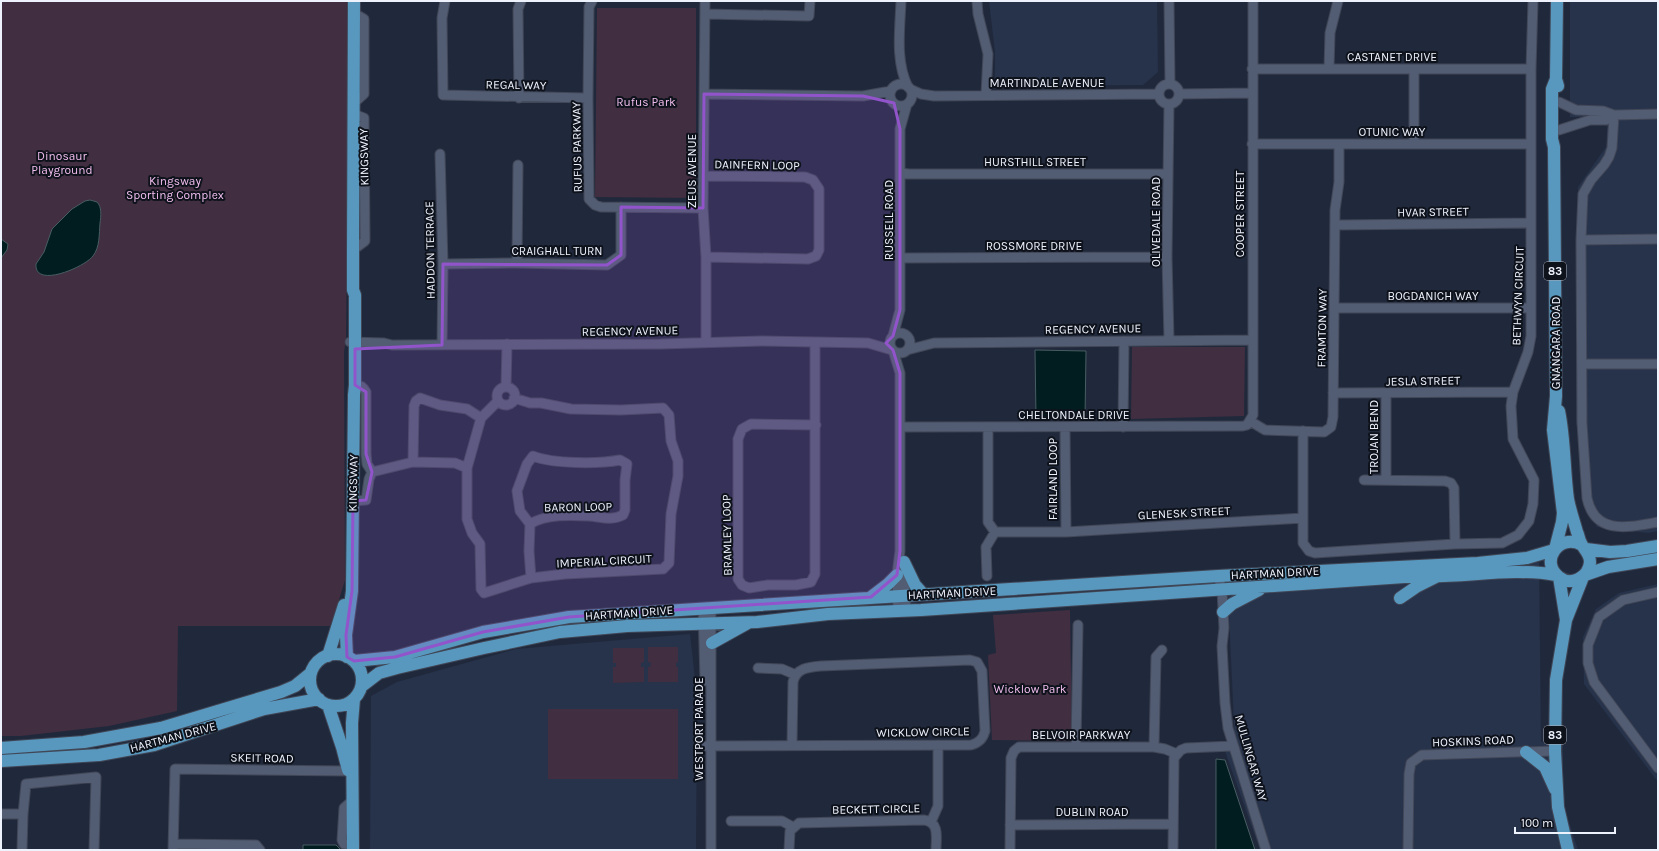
<svg xmlns="http://www.w3.org/2000/svg" width="1659" height="851" font-family="Karla,sans-serif">
	<rect width="100%" height="100%" fill="#20293c"/>
	<path fill="#27324b" d="M989 1H1157L1158 72 1143 85 995 86V52Z
		M1570 1H1658V531L1648 533 1597 527 1586 505 1576 420 1578 187 1606 147 1608 117H1570Z
		M1539 562 1541 742H1563V804L1578 850H1260L1225 751 1235 744 1228 595 1333 589Z
		M1658 584V782L1584 684 1583 637 1596 609 1619 593Z
		M690 634 697 697 696 850H370L371 696 397 682 516 649Z"/>
	<path fill="#412e40" d="M1 1H349L346 338 344 352 345 580 336 610 330 626H178L177 711 109 726 21 736H1Z
		M597 8H696V198L595 197Z
		M1132 347H1245L1244 416 1131 419Z
		M1070 610 1072 741 992 740 988 655 996 653 993 615Z
		M648 647H678V662L676 663V667H678V682H648V667H650L651 663 648 662Z
		M613 648H644V662L641 663V667H644V682L613 683V667H616V663H613Z
		M548 709H678V779H548Z"/>
	<path fill="#011d1f" stroke="#485d62" d="M90 200 97 202C102 207 101 216 100 223 99 234 100 247 93 256 85 267 34 289 36 264L44 252 52 229 72 209 85 201Z
		M1 239 8 244 7 250 1 258Z
		M1035 350 1086 351 1085 418 1036 417Z
		M1216 759 1225 760 1255 850H1216Z
		M303 845H336L341 850H303Z"/>
	<g fill="none" stroke-linecap="round" stroke-linejoin="round">
		<g stroke="#404757" stroke-width="11">
			<path id="minor" d="M445 1 442 18 443 95 588 98
				M592 1 589 7 588 98 589 199 595 205 601 207 703 208
				M705 1 703 208 706 257V342
				M901 1C900 29 895 61 908 87
				M977 1 978 14 988 54 986 95
				M1169 1 1170 84
				M705 14 809 16 810 1
				M1252 69H1531
				M1329 69 1330 33 1338 1
				M1414 69V144
				M1159 94a10 10 0 1 1 20 0a10 10 0 1 1-20 0Z
				M890 95a11 11 0 1 1 22 0a11 11 0 1 1-22 0Z
				M910 89 921 94 934 96 1159 94
				M704 94 863 96 891 91
				M1179 94 1252 93
				M519 98 518 9 521 1
				M1559 102 1576 110 1603 111 1614 115 1658 114
				M354 103 364 94V19L354 13
				M1614 115 1612 148 1609 157 1604 165 1591 180 1583 194 1581 240 1582 423 1587 498C1595 536 1629 527 1658 522
				M1559 130 1590 120H1606L1614 115
				M1252 144H1531
				M440 154 443 264 442 345
				M901 173 909 174H1168
				M704 176 805 177 813 180 819 189V250L816 256 808 259 706 257
				M1336 225 1531 223
				M1581 240 1658 239
				M353 250 365 241 364 118 354 114
				M901 258 1167 257
				M517 263 518 165
				M443 264 517 263 607 265 621 255V207
				M1334 308H1531
				M890 343a10 10 0 1 1 20 0a10 10 0 1 1-20 0Z
				M893 336 900 310V129L907 104
				M1169 340 1167 257 1169 104
				M350 342 384 343 392 345 660 344 762 341 868 343 892 350
				M815 342V574L811 582 796 585H768L749 588 742 585 738 579V439L742 429 751 424 816 425
				M893 350 900 373V551L897 575 898 611
				M907 350 934 343 1251 340
				M1582 364H1658
				M506 387 507 344
				M497 396a9 9 0 1 1 18 0a9 9 0 1 1-18 0Z
				M1333 393 1513 392
				M1386 393V480
				M498 401 481 418 467 468V519L472 533 480 544 481 589 484 593 531 578 565 574 663 569 669 563 671 514 678 476V461L671 441 669 415 663 408 621 410 571 409 541 403H530L514 398
				M1250 421 1265 430 1324 432 1331 427 1333 417 1335 210 1339 182V144
				M900 427 1243 426 1247 425 1253 415V1
				M988 427V522L995 532H1066L1065 427
				M1123 427 1124 341
				M1303 431V543L1309 551 1315 553 1455 544 1502 543 1518 535 1529 521 1533 504 1534 480 1513 439 1511 406 1513 392 1528 352 1531 336V69L1533 1
				M413 462 414 406 416 401 420 398 440 405 467 409 481 418
				M372 472 413 462 455 463 467 468
				M1364 480 1445 481 1451 483 1454 488 1455 544
				M353 501 366 500 369 479 372 472 367 464 366 454V392C363 387 361 385 355 385
				M530 524C546 514 571 515 589 516 601 517 612 521 623 515L625 510V480L627 464 620 460C599 464 553 464 533 456L527 464 517 491 520 511 530 524 529 551 531 578
				M1066 532 1303 518
				M904 566 906 610
				M987 576 986 547 995 532
				M1218 576 1222 590 1224 628 1222 646 1225 703 1228 728 1266 850
				M1658 592 1623 600 1599 617 1588 645V663L1594 682 1658 768
				M703 609 705 681
				M758 668 782 669 796 675
				M705 746 971 745C979 743 983 739 985 731L982 671 977 662 970 660 821 666C809 667 796 668 793 682L792 745
				M1076 747 1078 625
				M1154 747 1156 657 1162 650
				M352 801 344 808 342 840 344 844 353 845
				M1 814H23
				M731 821H782L793 827
				M931 822 938 806V745
				M1010 825 1173 824
				M173 844 256 845 260 850
				M22 850 23 814 26 784 96 777 94 850
				M173 850 175 769 348 771
				M711 850V608
				M789 850 790 831 799 823 924 820C940 822 936 838 936 850
				M1010 850 1011 758 1014 751 1019 747H1154L1165 749 1177 754
				M1173 850 1174 758 1181 750 1186 748 1233 746
				M1408 850 1409 774 1411 763 1422 755 1555 751"/>
		</g>
		<g stroke="#404757" stroke-width="14">
			<path id="major" d="M1557 1 1556 79 1558 86
				M1559 411C1565 440 1564 470 1568 499 1570 510 1574 521 1577 532 1579 536 1579 540 1581 543 1584 550 1590 553 1590 562 1589 577 1571 587 1559 577 1539 562 1559 532 1582 545
				M1555 549 1562 522 1563 513 1553 430 1556 396 1554 147 1552 139V89L1556 79
				M1586 549 1610 552 1627 551 1658 546
				M904 562 915 585 923 594
				M1585 575 1608 567 1658 559
				M1559 577 1566 620
				M871 597 888 584 897 575
				M1400 598 1416 587 1436 577
				M1223 612 1232 604 1259 590
				M712 643 748 623
				M310 680a26 26 0 1 1 52 0a26 26 0 1 1-52 0Z
				M328 656 344 605
				M347 657 346 635 352 591 354 395 355 385V295L353 290V250L354 1
				M354 661 395 657 483 632 569 617 1218 576 1478 563 1527 558 1554 550
				M362 686 379 673 397 668 484 648 560 632 627 626 757 622 828 614 921 610 1419 576C1464 578 1511 567 1556 575
				M328 705 342 747 348 770
				M1 748 84 742 161 728 281 692 295 686 311 673
				M1526 752 1545 767 1555 789
				M1 761 99 755 154 745 264 709 319 699
				M353 850 352 723 354 699
				M1568 850 1558 807 1555 751 1556 680 1566 620 1583 577"/>
		</g>
		<use href="#minor" stroke="#525c72" stroke-width="9"/>
		<use href="#major" stroke="#5998be" stroke-width="12"/>
	</g>
	<path fill="#9254cb" fill-opacity="0.2" stroke="#9254cb" stroke-width="3" stroke-linejoin="round" d="M704 94 863 96 894 103 900 129V310L893 336 886 343 893 350 900 373V551L897 575 871 597 569 617 483 632 395 657 354 661 347 657 346 635 352 591 353 501 366 500 372 472 366 454V392L355 385V349L442 345 443 264 607 265 621 255V207L703 208Z"/>
	<g text-anchor="middle" dominant-baseline="central" stroke-width="4" stroke-linejoin="round" paint-order="stroke">
		<g fill="#0e121b" stroke="#aaafb9" stroke-width="1">
			<rect x="1544" y="262" width="22" height="18" rx="3"/>
			<rect x="1544" y="726" width="22" height="18" rx="3"/>
		</g>
		<g font-size="11" font-weight="bold" fill="#edf2fd">
			<text x="1555" y="271">83</text>
			<text x="1555" y="735">83</text>
		</g>
		<g font-size="12" fill="#edf2fd" stroke="#0e121b">
			<text x="1392" y="57">CASTANET DRIVE</text>
			<text x="1047" y="83">MARTINDALE AVENUE</text>
			<text transform="translate(516 85) rotate(1)">REGAL WAY</text>
			<text x="1392" y="132">OTUNIC WAY</text>
			<text transform="translate(577 147) rotate(-91)">RUFUS PARKWAY</text>
			<text transform="translate(364 157) rotate(-91)">KINGSWAY</text>
			<text x="1035" y="162">HURSTHILL STREET</text>
			<text transform="translate(757 165) rotate(1)">DAINFERN LOOP</text>
			<text transform="translate(692 171) rotate(-90)">ZEUS AVENUE</text>
			<text transform="translate(1433 212) rotate(-1)">HVAR STREET</text>
			<text transform="translate(1240 214) rotate(-90)">COOPER STREET</text>
			<text transform="translate(889 220) rotate(-90)">RUSSELL ROAD</text>
			<text transform="translate(1156 222) rotate(-90)">OLIVEDALE ROAD</text>
			<text x="1034" y="246">ROSSMORE DRIVE</text>
			<text transform="translate(430 250) rotate(-91)">HADDON TERRACE</text>
			<text x="557" y="251">CRAIGHALL TURN</text>
			<text x="1433" y="296">BOGDANICH WAY</text>
			<text transform="translate(1518 296) rotate(-88)">BETHWYN CIRCUIT</text>
			<text transform="translate(1322 328) rotate(-89)">FRAMTON WAY</text>
			<text transform="translate(1093 329) rotate(-1)">REGENCY AVENUE</text>
			<text transform="translate(630 331) rotate(-1)">REGENCY AVENUE</text>
			<text transform="translate(1556 343) rotate(-90)">GNANGARA ROAD</text>
			<text transform="translate(1423 381) rotate(-1)">JESLA STREET</text>
			<text x="1074" y="415">CHELTONDALE DRIVE</text>
			<text transform="translate(1374 437) rotate(-90)">TROJAN BEND</text>
			<text transform="translate(1053 479) rotate(-90)">FAIRLAND LOOP</text>
			<text transform="translate(353 483) rotate(-89)">KINGSWAY</text>
			<text transform="translate(578 507) rotate(-1)">BARON LOOP</text>
			<text transform="translate(1184 513) rotate(-3)">GLENESK STREET</text>
			<text transform="translate(727 535) rotate(-91)">BRAMLEY LOOP</text>
			<text transform="translate(604 561) rotate(-3)">IMPERIAL CIRCUIT</text>
			<text transform="translate(1275 573) rotate(-3)">HARTMAN DRIVE</text>
			<text transform="translate(952 593) rotate(-3)">HARTMAN DRIVE</text>
			<text transform="translate(629 613) rotate(-4)">HARTMAN DRIVE</text>
			<text transform="translate(699 729) rotate(-90)">WESTPORT PARADE</text>
			<text transform="translate(923 732) rotate(-1)">WICKLOW CIRCLE</text>
			<text x="1081" y="735">BELVOIR PARKWAY</text>
			<text transform="translate(173 737) rotate(-15)">HARTMAN DRIVE</text>
			<text transform="translate(1473 741) rotate(-2)">HOSKINS ROAD</text>
			<text transform="translate(262 758) rotate(1)">SKEIT ROAD</text>
			<text transform="translate(1251 758) rotate(74)">MULLINGAR WAY</text>
			<text transform="translate(876 809) rotate(-1)">BECKETT CIRCLE</text>
			<text x="1092" y="812">DUBLIN ROAD</text>
		</g>
		<g font-size="12" fill="#f2beef" stroke="#0e121b">
			<text x="646" y="102">Rufus Park</text>
			<text x="62" y="156">Dinosaur<tspan x="62" dy="14">Playground</tspan></text>
			<text x="175" y="181">Kingsway<tspan x="175" dy="14">Sporting Complex</tspan></text>
			<text x="1030" y="689">Wicklow Park</text>
		</g>
	</g>
	<rect width="1659" height="851" fill="none" stroke="#edf2fd" stroke-width="4"/>
	<path d="M1515 827v6h100v-6" fill="none" stroke="#edf2fd" stroke-width="2"/>
	<text x="1521" y="827" font-size="12" fill="#edf2fd" stroke="#0e121b" stroke-width="3" paint-order="stroke">100 m</text>
</svg>
